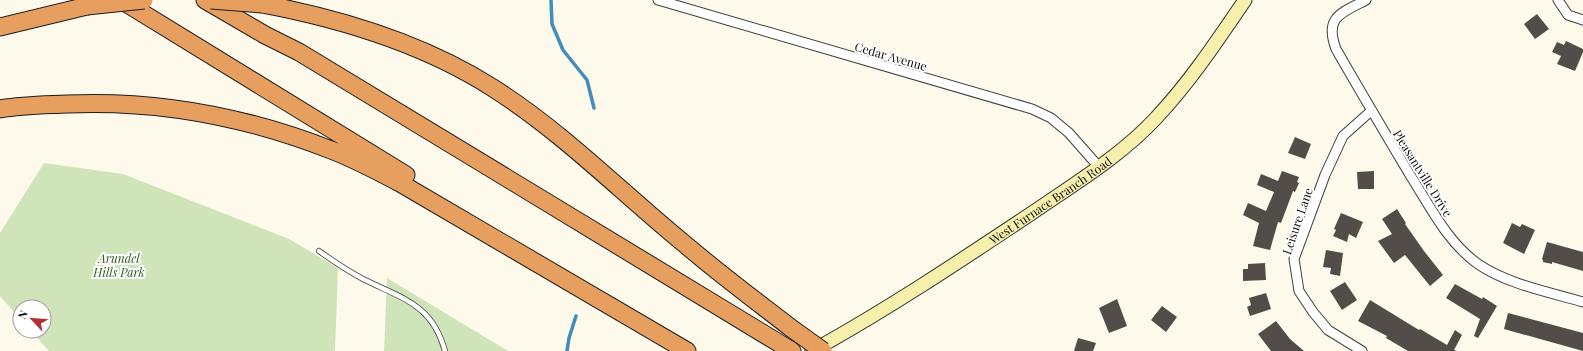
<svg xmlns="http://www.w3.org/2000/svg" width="1583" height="351" font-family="'Playfair Display',serif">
	<rect width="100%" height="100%" fill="#fdfaeb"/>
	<path fill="#cfe4b9" d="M44 163 123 174 289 239 338 268 335 351H49L31 331H44V307H20V319L0 296V233Z
		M387 278 508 351H384Z"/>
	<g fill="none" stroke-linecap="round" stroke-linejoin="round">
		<path stroke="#438cc0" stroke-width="3.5" d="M551 0 552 24 563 50 587 80 594 108
			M567 351 569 338 576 316"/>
	</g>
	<path fill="#534d49" d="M1537 14 1549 29 1535 39 1524 24Z
		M1566 41 1583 49V52L1575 71 1557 64 1561 56 1552 52 1557 42 1564 45Z
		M1295 137 1311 144 1305 159 1288 153Z
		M1282 171 1299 177 1297 182 1299 183 1295 192 1293 191 1281 223 1278 222 1270 250 1253 246 1259 223 1243 215 1248 203 1266 211 1274 192 1257 185 1261 174 1278 181Z
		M1374 171V189H1358L1357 172Z
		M1397 209 1406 223 1405 224 1424 251 1443 275 1430 286 1405 255 1394 263 1378 241 1392 234 1382 219Z
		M1341 213 1363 222 1356 238 1349 234 1347 242 1333 236 1336 230 1334 229Z
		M1512 223 1520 227 1522 224 1535 230 1524 254 1503 243Z
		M1547 242 1583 252V271L1552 262V264L1543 262V260L1542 259Z
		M1326 250 1343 253 1340 276 1330 274 1331 268 1323 267Z
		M1265 263 1266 280 1243 281V269H1248V264Z
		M1345 282 1357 300 1342 310 1330 291Z
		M1455 284 1482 299 1483 297 1497 306 1478 338 1474 336 1480 319 1446 298Z
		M1266 293 1271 309 1250 316 1247 307 1251 305 1249 298Z
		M1117 299 1127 326 1109 333 1099 308Z
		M1370 300 1419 330 1420 329 1447 345 1455 330 1462 335 1454 350 1457 351H1408L1386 338 1387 336 1358 321Z
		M1162 306 1177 317 1166 332 1151 320Z
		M1508 313 1583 333V351L1504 329Z
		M1276 321 1290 339 1304 351H1271L1258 334Z
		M1078 338 1096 343 1093 351H1074Z"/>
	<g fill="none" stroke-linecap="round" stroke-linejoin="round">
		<g stroke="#3e3e3e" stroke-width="6">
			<path id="service" d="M319 251C333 261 348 271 363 279 403 299 432 304 445 351"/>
		</g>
		<g stroke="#3e3e3e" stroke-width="11">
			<path id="minor" d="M658 0 1032 109 1051 118 1069 133 1099 167
				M1366 0C1341 13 1324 17 1336 49 1360 91 1385 133 1410 175 1430 206 1447 242 1478 264 1507 284 1549 292 1583 302
				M1558 0 1568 15 1583 20
				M1362 351 1328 330 1313 312 1299 291 1294 259 1325 175 1343 136 1371 111"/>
		</g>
		<g stroke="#2d2d2d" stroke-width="15">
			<g id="secondary">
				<path id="s1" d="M812 351C888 309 960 261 1032 213 1074 184 1121 156 1156 118 1190 82 1217 41 1245 0"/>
			</g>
		</g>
		<g stroke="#1c1c1c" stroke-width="19">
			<path id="motorway" d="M121 0 406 175
				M205 0 265 35 299 52 792 351
				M262 4C342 19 424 44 493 88 564 133 622 193 687 246 721 275 756 301 791 328
				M0 27 87 6
				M0 109C22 105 45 105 67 104 157 100 247 117 331 150 355 159 377 171 400 183L687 351"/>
		</g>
		<use href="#service" stroke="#fff" stroke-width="4.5"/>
		<use href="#minor" stroke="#fff" stroke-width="9"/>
		<use href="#secondary" stroke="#f7f0ac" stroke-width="13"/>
		<use href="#motorway" stroke="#e79f60" stroke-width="17"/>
		<g stroke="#1c1c1c" stroke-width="19" stroke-linecap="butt">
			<path id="motorway-bridge" d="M211 0 262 4
				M87 6 144 0
				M791 328 823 351"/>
		</g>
		<use href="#motorway-bridge" stroke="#e79f60" stroke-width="17"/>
	</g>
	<g text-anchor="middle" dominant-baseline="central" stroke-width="4" stroke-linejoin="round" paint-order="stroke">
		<g font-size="12" fill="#0b0b0b" stroke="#fff">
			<text transform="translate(891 56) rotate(16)">Cedar Avenue</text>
			<text transform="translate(1423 173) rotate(58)">Pleasantville Drive</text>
			<text stroke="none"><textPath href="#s1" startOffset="282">West Furnace Branch Road</textPath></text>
			<text transform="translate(1297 221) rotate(-71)">Leisure Lane</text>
		</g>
		<g font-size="12" font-style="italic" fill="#2e5c22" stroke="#fff">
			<text x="119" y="258">Arundel<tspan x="119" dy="14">Hills Park</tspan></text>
		</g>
	</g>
	<g transform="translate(32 319) rotate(296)"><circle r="19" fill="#ffffff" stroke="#9d9d9d"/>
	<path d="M0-3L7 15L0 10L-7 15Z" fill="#ae3135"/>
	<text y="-6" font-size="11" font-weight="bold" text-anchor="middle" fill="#0b0b0b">N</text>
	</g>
</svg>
